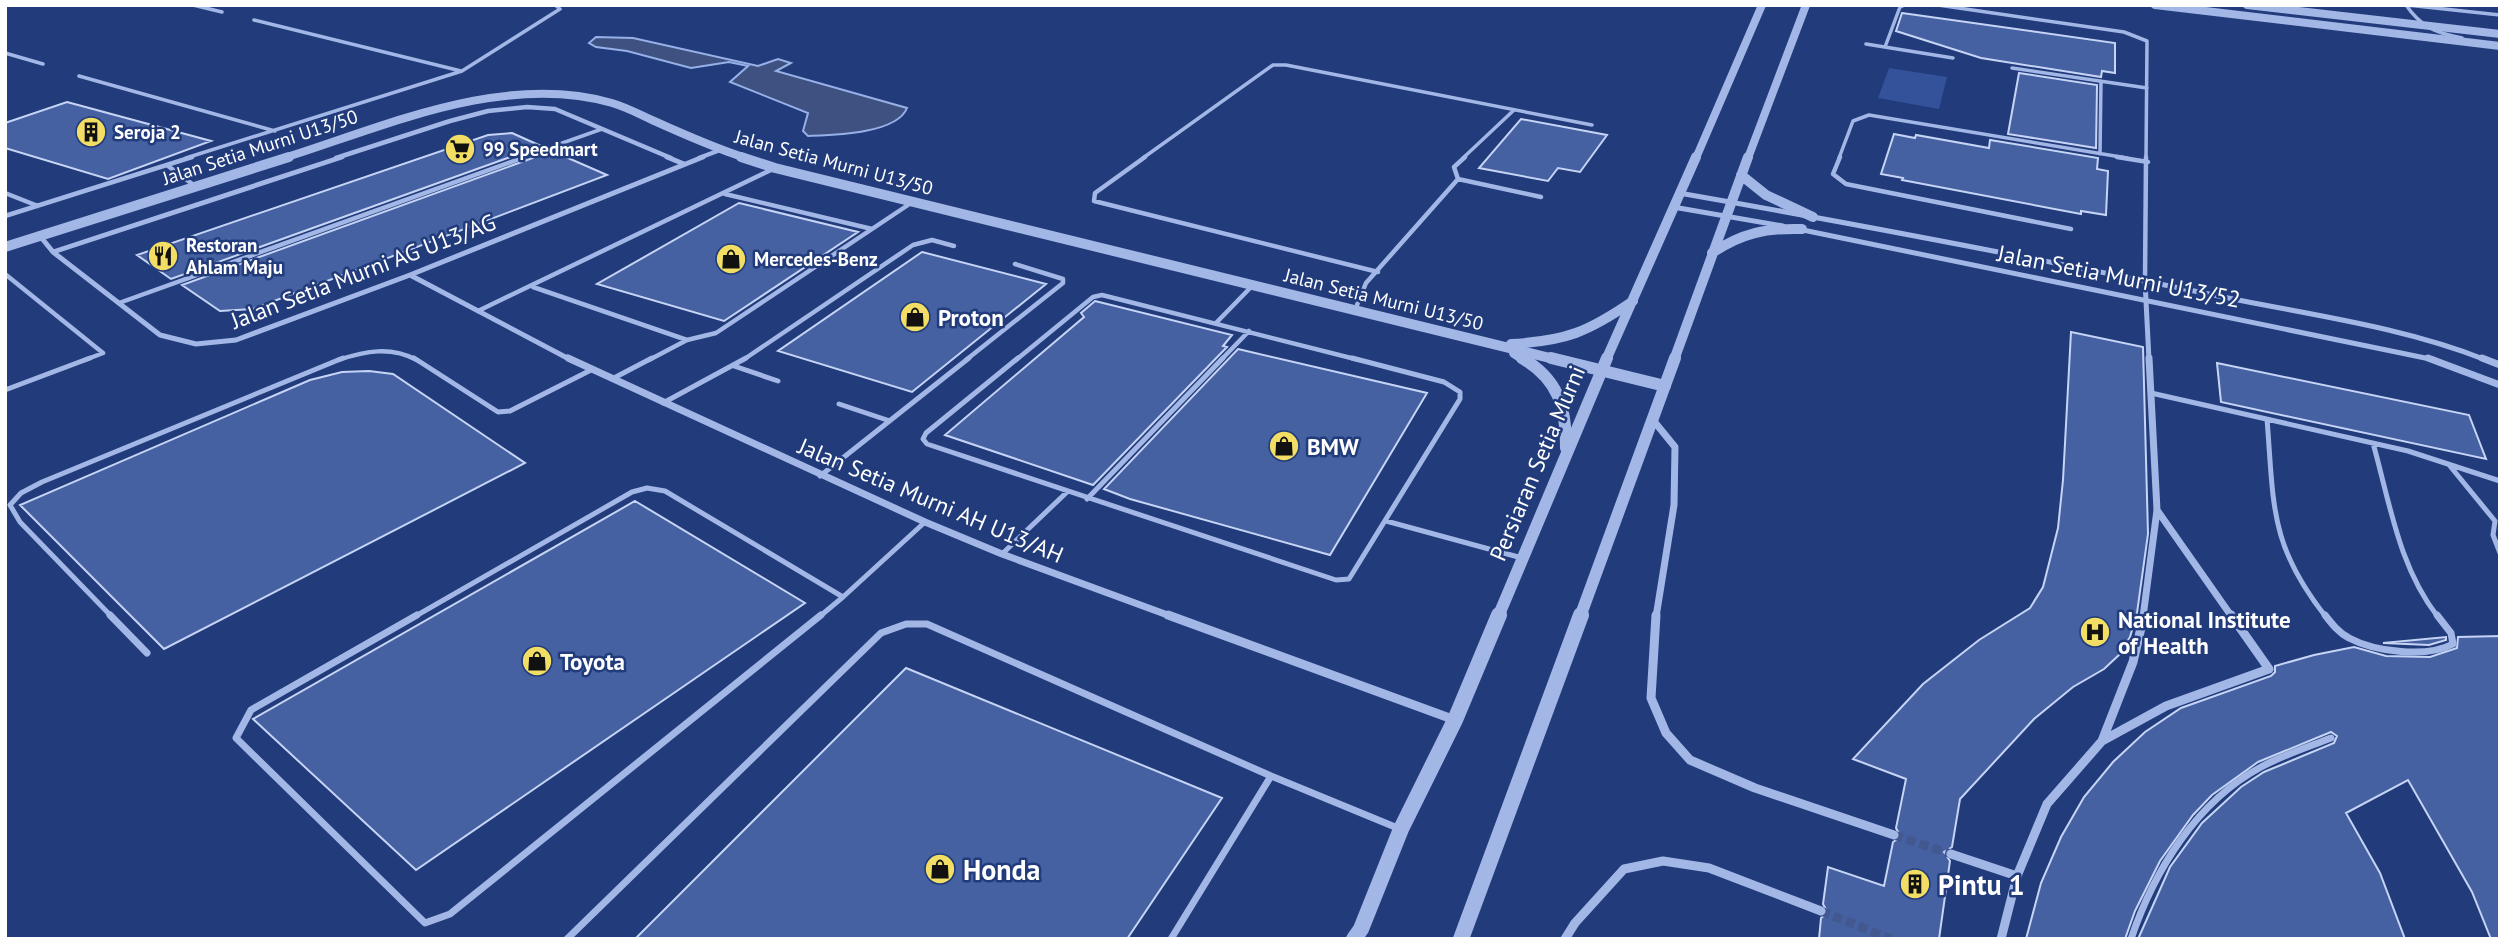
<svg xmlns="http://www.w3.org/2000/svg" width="2505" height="944" font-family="'PT Sans',sans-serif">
	<rect width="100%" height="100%" fill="#213b7b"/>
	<path fill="#345299" d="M1889 68 1947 77 1939 109 1878 98Z"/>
	<path fill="#3e5181" stroke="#97b0e7" stroke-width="2" d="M596 37 633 38 758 66 778 59 791 63 776 71 907 108C897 134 832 135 808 136L803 131 808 113 730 82 748 66 729 62 691 68 627 51 596 47 589 43Z"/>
	<path fill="#4561a2" stroke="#c6d4f5" stroke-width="2" d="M1902 13 2115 43V73L2102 71 2101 77 1981 58 1896 31Z
		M2019 73 2097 85 2096 148 2008 134Z
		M67 102 211 141 108 179 5 148V123Z
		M1521 119 1607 135 1580 172 1558 168 1548 181 1479 168Z
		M512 133 541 146 171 279 137 255 488 135Z
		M1894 134 1915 138 1916 135 1989 148 1990 140 2098 158 2097 169 2108 171 2106 215 2081 211V214L1902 180 1903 178 1881 174Z
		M552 151 607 175 253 309 220 311 182 285Z
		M739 203 858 232 724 321 597 284Z
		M922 252 1046 284 912 392 778 351Z
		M1095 301 1232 335 1223 346 1227 347 1093 485 945 435 1084 317 1081 313Z
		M2071 332 2143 347 2148 534 2137 613 2130 637 2120 654 2104 669 2073 687 2034 719 1960 799 1952 847 1944 852 1950 861 1939 939H1819L1821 918 1828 913 1823 904 1828 867 1884 886 1893 842 1901 837 1896 828 1906 779 1853 759 1923 684 1979 640 2030 608 2043 587 2058 528 2063 480Z
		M1238 349 1427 393 1330 555 1130 499 1104 489Z
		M2217 363 2469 415 2486 459 2221 402Z
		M369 371 393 374 525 463 164 649 20 505 310 380 342 372Z
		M635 501 805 603 416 870 253 719Z
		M2500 636V939H2491L2472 892 2408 780 2346 813 2380 873 2405 939H2138L2170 867 2202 823 2241 787 2264 772 2334 743 2337 736 2331 732 2258 762 2212 795 2193 815 2160 861 2135 911 2125 939H2026L2041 883 2061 837 2084 797 2113 762 2145 732 2181 708 2271 676 2275 672V666L2314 655 2354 647 2386 656 2430 657 2457 648 2458 637Z
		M2446 637V640L2429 645 2383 643Z
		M906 668 1222 798 1127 939H635Z"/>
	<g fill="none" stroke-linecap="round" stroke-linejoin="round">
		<path stroke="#42588f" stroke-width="9" stroke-dasharray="9 4.5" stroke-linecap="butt" d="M1894 835 1951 854
			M1821 911 1891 939"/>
		<path stroke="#a3b7e6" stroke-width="3.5" d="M193 5 222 12
			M1938 5 2124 32 2147 41 2146 158
			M2406 5C2421 27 2436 33 2462 38
			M2407 5 2500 15
			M254 20 461 71
			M1866 44 1953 58
			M1885 47 1900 7 1905 5
			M5 53 43 64
			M2012 68 2147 88
			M79 76 275 131
			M2100 154 2101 81
			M186 158 462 71 560 9 555 5
			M520 158 602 129
			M1143 158 1273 65H1286L1592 125
			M1463 158 1514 110
			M1839 158 1853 121 1869 115 2127 158"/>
		<path stroke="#a3b7e6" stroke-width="4.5" d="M1145 157 1095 193 1094 201 1378 272
			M1840 157 1833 174 1846 184 2071 229
			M2117 157 2148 162
			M168 166 195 186
			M1458 179 1541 197
			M5 193 38 206
			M725 194 872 229
			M5 216 192 157
			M5 274 103 353 85 360
			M2145 281 2146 157
			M533 287 687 340 716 333 911 203
			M119 303 525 157
			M1355 310 1366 283 1458 179 1454 167 1465 157
			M478 311 775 168
			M1216 323 1253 285
			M338 360C366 351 390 346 417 360
			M649 360 687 340
			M743 360 913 245 932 240 954 246
			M966 360 1063 283V279L1015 264
			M1016 360 1093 297 1102 295 1359 360
			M1221 360 1249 331"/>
		<path stroke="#a3b7e6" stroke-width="5" d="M414 358 498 412 510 411 591 370
			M1018 358 926 433 923 439 927 444 1336 580 1349 579 1460 399V392L1444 382 1352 358
			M734 366 778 381
			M612 379 652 358
			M5 390 90 358
			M2151 393 2408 451 2500 481
			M663 403 746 358
			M839 404 890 421
			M2267 419C2274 505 2269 545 2326 617
			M2373 443C2390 504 2399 567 2438 617
			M2450 466 2495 521 2493 535 2500 553
			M820 476 969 358
			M1087 499 1223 358
			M1386 521 1522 558
			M1002 554 1067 492
			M843 597 925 522
			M112 617 20 522 10 505 21 493 42 482 343 358
			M414 617 632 492 647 488 665 491 843 597 819 617"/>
		<path stroke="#a3b7e6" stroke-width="7" d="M110 615 147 653
			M417 615 251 710 236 738 425 923 450 914 821 615
			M2325 615C2332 624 2339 633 2349 638 2375 652 2427 658 2453 644L2451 633 2437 615
			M567 939 881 633 906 624H927L1271 776 1400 829
			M1171 939 1271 776
			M2131 939C2154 871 2196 802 2261 767 2283 755 2308 747 2331 738"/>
		<path stroke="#a3b7e6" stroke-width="4.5" d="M336 158 450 121 488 111 527 107 555 109 671 158
			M699 158 720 150"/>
		<path stroke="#a3b7e6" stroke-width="5" d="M667 157 684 164
			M1679 193C1856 224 2033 258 2209 294 2302 314 2398 325 2486 360
			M1673 207 1783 226
			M1798 229 2435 360
			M40 236 53 252 160 335 196 344 236 340 410 275 703 157
			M53 252 342 157
			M410 275 571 360
			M2145 281 2149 360"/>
		<path stroke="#a3b7e6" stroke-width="7" d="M568 358 925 522 1002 554 1173 617
			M2428 358 2500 385
			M2482 358 2500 365
			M1653 420 1675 447 1674 505 1656 617
			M2157 510 2232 617
			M2143 617 2157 510 2149 358"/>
		<path stroke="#a3b7e6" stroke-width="9" d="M1168 615 1455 720
			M1656 615 1651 698 1666 733 1690 760 1755 788 1894 835
			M2102 741 2133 662 2144 615
			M1951 854 2017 876
			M1565 939 1575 923 1624 869 1663 861 1709 868 1821 911
			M2001 939 2017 876 2047 804 2102 741 2166 706 2269 669 2231 615"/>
		<path stroke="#a3b7e6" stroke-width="8" d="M2155 5 2500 46
			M2247 5 2500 34
			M284 158C386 126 503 72 612 103 626 107 639 114 652 120 683 134 714 148 746 158
			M1696 158 1762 5
			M1748 158 1806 5"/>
		<path stroke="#a3b7e6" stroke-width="10" d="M741 157 775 168 1558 360
			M1741 175 1766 195 1813 217
			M5 247 289 157
			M1712 253C1742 233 1766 228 1802 229
			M1511 344C1566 341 1588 332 1633 301
			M1514 353 1525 360
			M1606 360 1696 157
			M1674 360 1748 157"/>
		<path stroke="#a3b7e6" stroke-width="12" d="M1522 358C1559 380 1566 407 1566 448
			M1551 358 1665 386
			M1498 617 1607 358
			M1580 617 1675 358"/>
		<path stroke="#a3b7e6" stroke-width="16" d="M1354 939 1361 929 1401 829 1455 720 1499 615
			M1461 939 1581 615"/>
	</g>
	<defs>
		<g id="building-disc" transform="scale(1.575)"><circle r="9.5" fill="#f2de64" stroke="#213b7b"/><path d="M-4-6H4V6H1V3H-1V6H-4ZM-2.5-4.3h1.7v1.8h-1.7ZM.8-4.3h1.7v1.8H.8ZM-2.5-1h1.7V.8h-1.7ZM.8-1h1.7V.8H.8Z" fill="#111"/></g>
		<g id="supermarket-disc" transform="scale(1.575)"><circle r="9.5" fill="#f2de64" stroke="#213b7b"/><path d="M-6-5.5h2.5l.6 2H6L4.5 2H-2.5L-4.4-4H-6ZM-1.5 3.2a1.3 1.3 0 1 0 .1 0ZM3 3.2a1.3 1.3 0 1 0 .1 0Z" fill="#111"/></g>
		<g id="restaurant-disc" transform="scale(1.575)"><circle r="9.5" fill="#f2de64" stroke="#213b7b"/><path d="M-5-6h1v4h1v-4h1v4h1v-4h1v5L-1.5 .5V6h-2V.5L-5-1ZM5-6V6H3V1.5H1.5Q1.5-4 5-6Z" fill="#111"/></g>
		<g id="shop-disc" transform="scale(1.575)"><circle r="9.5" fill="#f2de64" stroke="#213b7b"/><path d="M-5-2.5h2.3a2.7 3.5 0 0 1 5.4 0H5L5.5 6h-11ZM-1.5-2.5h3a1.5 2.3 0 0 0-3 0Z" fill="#111"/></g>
		<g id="hospital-disc" transform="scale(1.575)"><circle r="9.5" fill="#f2de64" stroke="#213b7b"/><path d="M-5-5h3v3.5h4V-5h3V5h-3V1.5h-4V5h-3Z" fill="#111"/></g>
	</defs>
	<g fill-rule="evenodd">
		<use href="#building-disc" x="91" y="132"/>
		<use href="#supermarket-disc" x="460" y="149"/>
		<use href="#restaurant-disc" x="163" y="256"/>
		<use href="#shop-disc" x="731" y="259"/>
		<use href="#shop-disc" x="915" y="317"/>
		<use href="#shop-disc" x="1284" y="446"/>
		<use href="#hospital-disc" x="2095" y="632"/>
		<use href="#shop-disc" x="537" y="661"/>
		<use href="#shop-disc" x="940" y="869"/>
		<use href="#building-disc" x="1915" y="884"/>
	</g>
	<g text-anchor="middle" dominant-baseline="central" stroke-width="5" stroke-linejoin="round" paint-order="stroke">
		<g font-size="19" font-weight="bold" fill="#fff" stroke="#213b7b" text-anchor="start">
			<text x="114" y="132">Seroja 2</text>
			<text x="483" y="149">99 Speedmart</text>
			<text x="186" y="245">Restoran<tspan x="186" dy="22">Ahlam Maju</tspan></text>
			<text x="754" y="259">Mercedes-Benz</text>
		</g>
		<g font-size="19" fill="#fff" stroke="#213b7b">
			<text transform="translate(260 147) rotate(-18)">Jalan Setia Murni U13/50</text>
			<text transform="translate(834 162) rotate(15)">Jalan Setia Murni U13/50</text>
			<text transform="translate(1384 299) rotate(14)">Jalan Setia Murni U13/50</text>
		</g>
		<g font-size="23" fill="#fff" stroke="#213b7b">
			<text transform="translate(363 271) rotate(-21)">Jalan Setia Murni AG U13/AG</text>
			<text transform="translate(2119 276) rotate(11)">Jalan Setia Murni U13/52</text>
			<text transform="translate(1537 463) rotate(-67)">Persiaran Setia Murni</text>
			<text transform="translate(931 500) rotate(23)">Jalan Setia Murni AH U13/AH</text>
		</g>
		<g font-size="23" font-weight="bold" fill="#fff" stroke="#213b7b" text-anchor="start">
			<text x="938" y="317">Proton</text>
			<text x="1307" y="446">BMW</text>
			<text x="2118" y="619">National Institute<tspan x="2118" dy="26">of Health</tspan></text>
			<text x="560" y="661">Toyota</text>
		</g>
		<g font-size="28" font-weight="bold" fill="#fff" stroke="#213b7b" text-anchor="start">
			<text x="963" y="869">Honda</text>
			<text x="1938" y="884">Pintu 1</text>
		</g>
	</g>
	<rect width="2505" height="944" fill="none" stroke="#ffffff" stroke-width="14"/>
</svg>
